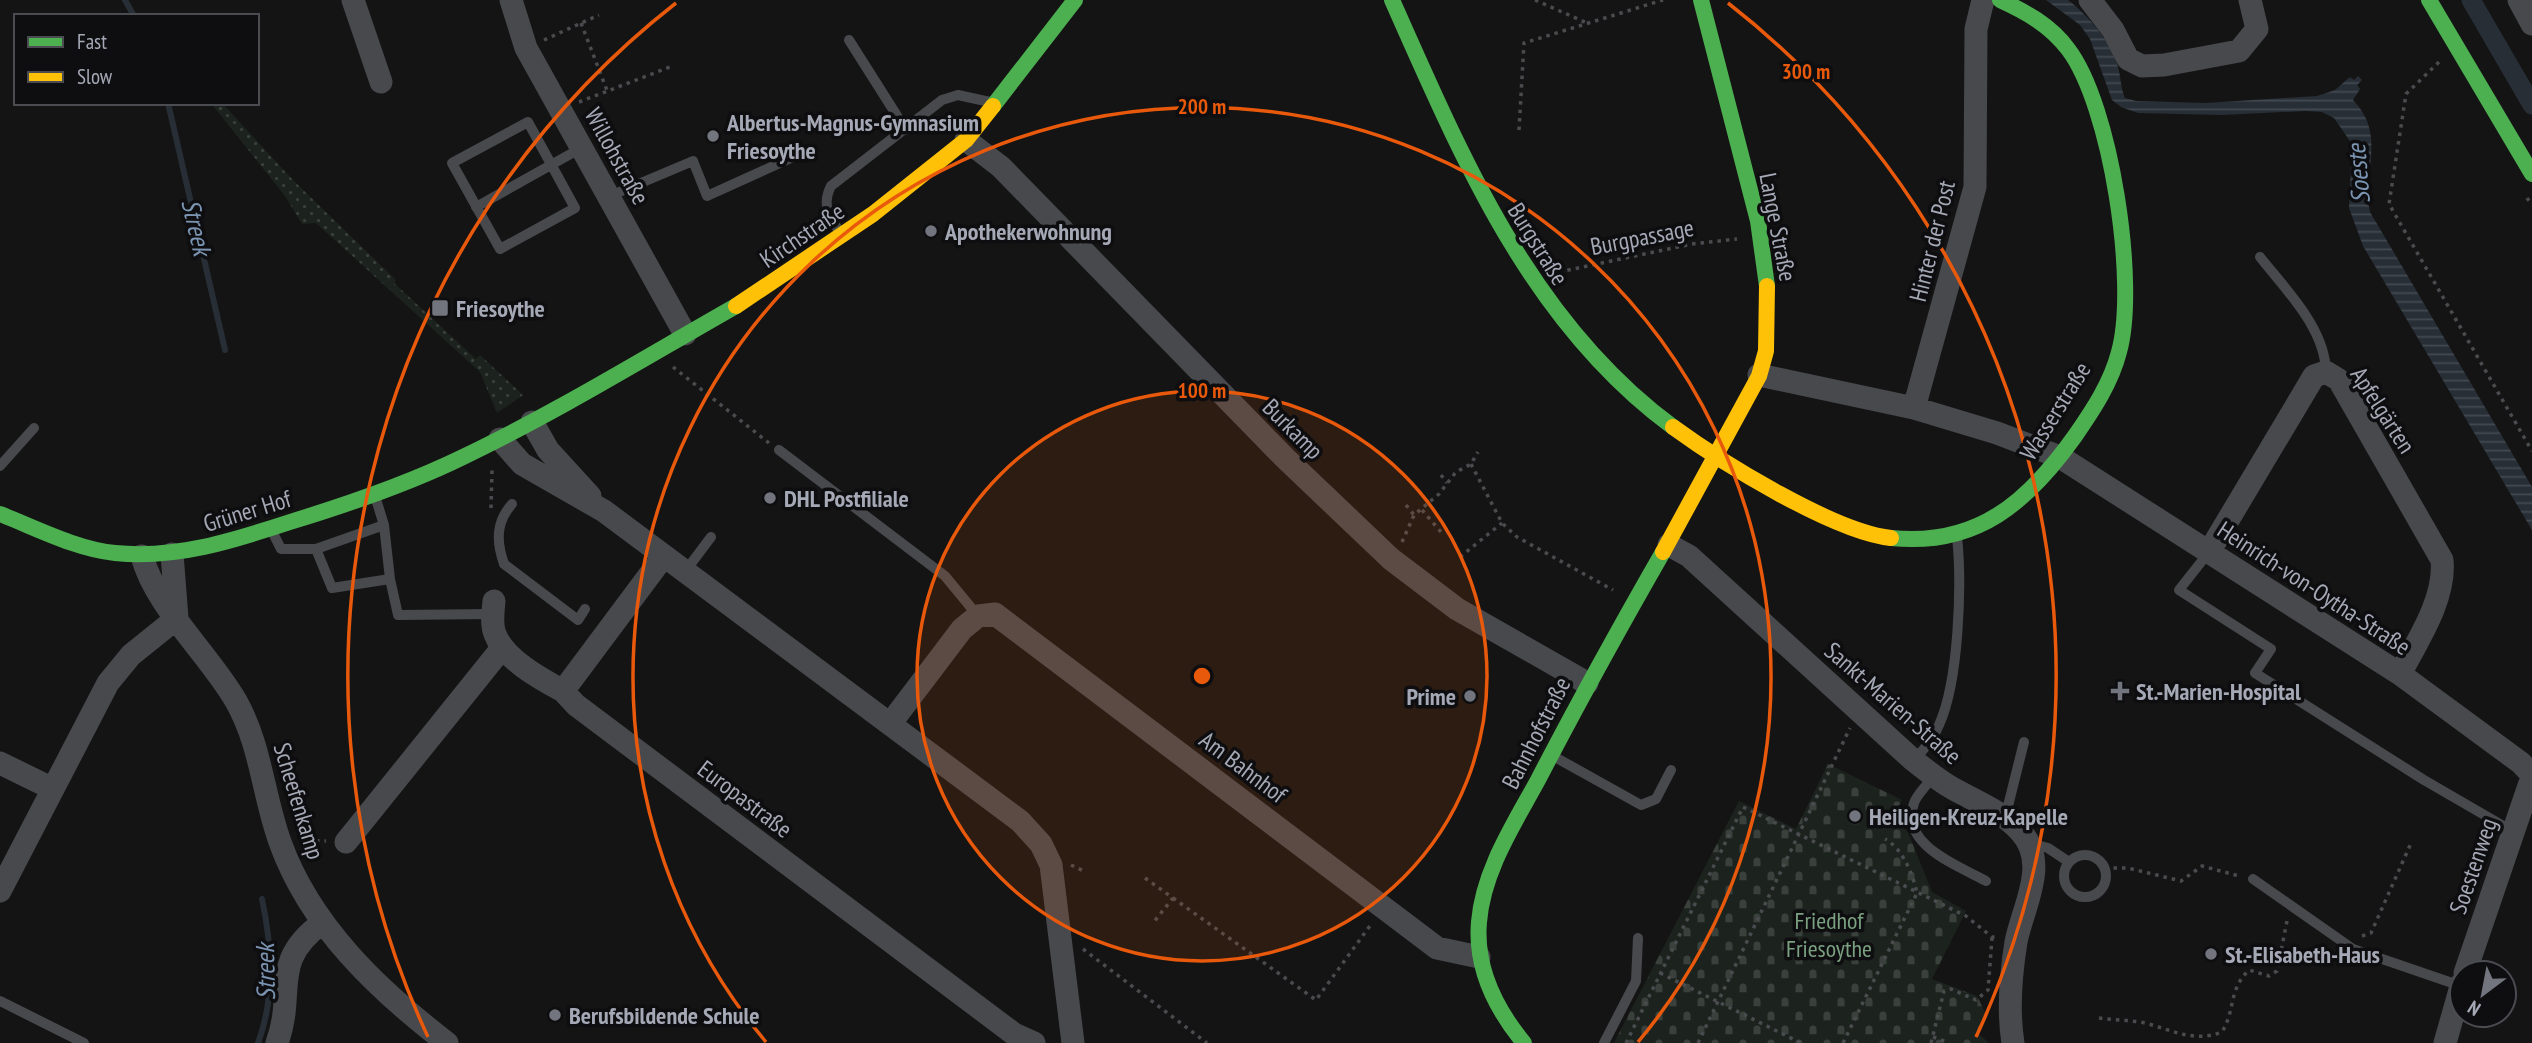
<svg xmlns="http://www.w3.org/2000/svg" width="2532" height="1043" font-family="'PT Sans Narrow',sans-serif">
	<defs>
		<pattern id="grass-dots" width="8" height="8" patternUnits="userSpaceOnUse" patternTransform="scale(1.75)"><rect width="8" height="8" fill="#1c231e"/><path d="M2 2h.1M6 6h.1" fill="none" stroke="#3a403c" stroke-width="1.8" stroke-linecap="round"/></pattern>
		<pattern id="cemetery-stones" width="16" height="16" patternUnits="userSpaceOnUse" patternTransform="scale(1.75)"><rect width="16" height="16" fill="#1c231e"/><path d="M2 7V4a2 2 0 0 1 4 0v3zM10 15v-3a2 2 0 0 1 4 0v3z" fill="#3a403c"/></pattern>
		<pattern id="water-rules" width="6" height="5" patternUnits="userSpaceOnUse" patternTransform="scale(1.75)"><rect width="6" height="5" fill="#272e36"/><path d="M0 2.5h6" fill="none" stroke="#434951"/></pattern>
	</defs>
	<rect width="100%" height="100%" fill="#141414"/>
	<path fill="url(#grass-dots)" d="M211 103H222L293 180 396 280 394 283 476 359 480 355 523 395 497 413 480 372 316 223 302 224 285 196Z"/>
	<path fill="url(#cemetery-stones)" d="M1828 764 1902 800 1890 822 1907 830 1932 892 1966 911 1932 979 1977 996 1985 1012 1978 1033 1989 1043H1614L1739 801 1796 829Z"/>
	<path fill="url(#water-rules)" d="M2046 0H2068C2088 15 2115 46 2119 71 2121 81 2121 88 2125 98L2136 101 2206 103 2317 96 2335 90 2350 77 2354 80 2358 76 2362 80 2357 85 2360 89 2353 100C2387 135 2362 170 2370 212L2532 487V530L2363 246 2349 208 2352 144 2334 118 2322 112 2306 111 2222 115 2138 113 2121 107 2112 100 2090 39 2080 25Z"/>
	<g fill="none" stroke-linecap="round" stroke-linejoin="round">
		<path stroke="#272e36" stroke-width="6" d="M125 0 134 16
			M168 103 225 350
			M258 1043C275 998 272 946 262 899"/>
		<path stroke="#272e36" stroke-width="19" d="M2471 0 2532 105"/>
		<path stroke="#4a4b4f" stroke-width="3.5" stroke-dasharray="3.5 5" stroke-linecap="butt" d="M1535 0 1587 23
			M581 23 608 93
			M544 40 599 15
			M2439 62 2406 94 2389 204 2532 451
			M579 102 670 67
			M1519 130 1524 43 1663 0
			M2527 198 2532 205
			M1559 272 1692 244 1737 239
			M673 367 769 443
			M1471 464 1502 523 1517 537 1613 590
			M1441 475 1447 483
			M1406 505 1414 515
			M491 508 492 470
			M1422 510 1441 532
			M1402 542 1414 515 1439 494 1456 472 1471 464 1478 452
			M1460 557 1502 523
			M299 840 326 841
			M1071 865 1086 872
			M2105 868H2128L2181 881 2202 866 2239 876
			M1145 878 1173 898 1153 923
			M1173 898 1316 1000 1372 923
			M2362 936 2371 933 2412 841
			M1083 949 1207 1043
			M1660 973 1801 1043
			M2099 1018C2114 1020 2130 1020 2145 1023 2172 1030 2194 1043 2222 1032 2236 1009 2228 990 2249 970L2269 976 2277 971 2287 921
			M1933 1037 1949 1043
			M1626 1043 1743 807 1966 916 1992 937H1999
			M1698 1043 1850 728
			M1843 1043 1917 893C1913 874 1902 848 1885 839
			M1931 1043 1944 991 1951 989 1976 1000 1988 990 1992 938"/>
		<path stroke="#48494d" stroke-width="10" d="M849 40 906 130
			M528 122 575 208 500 249 452 163Z
			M610 196 693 161 707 196 791 158
			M476 207 583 147
			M840 233C830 215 821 206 831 186L942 100 958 95 990 102
			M2260 257C2286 290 2325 328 2326 372
			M779 450 945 576 978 616
			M0 466 34 428
			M512 504C496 522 496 541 504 564L578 620 585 609
			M384 525 390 579
			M272 531 281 549H316L384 525 375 496
			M316 549 332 588 390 579 398 615 493 614
			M2209 552 2179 590 2271 649 2255 673 2424 780 2512 831
			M684 573 711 537
			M1553 756 1641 805 1656 799 1671 770
			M1913 760C1923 751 1934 738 1939 725 1959 681 1962 585 1957 536
			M1933 777C1927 785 1917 794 1914 803 1899 845 1959 866 1986 881
			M2005 818 2024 742
			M2029 843 2048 848 2069 862
			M2064 876a21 21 0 1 1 42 0a21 21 0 1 1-42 0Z
			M2253 879 2353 949 2461 986
			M0 1001 84 1043
			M1604 1043 1636 981 1638 938"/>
		<path stroke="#48494d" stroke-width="23" d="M353 0 381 82
			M511 0 526 48 685 334
			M2090 0 2113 30 2128 59 2142 66 2164 65 2239 51 2257 29 2250 0
			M2519 0 2532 24
			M966 140 1001 167 1285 458 1391 559 1457 609 1587 683
			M1759 375 1914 408 1997 433 2060 457 2400 674 2521 763 2532 775
			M1914 408 1975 187 1976 29 1983 0
			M532 422 548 450 590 496
			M500 439 522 464 604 511 1020 821 1041 844 1051 865 1073 1043
			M1669 545 1689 556 1913 760C1926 770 1938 780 1952 788 1975 801 2002 811 2020 831 2050 863 2023 906 2016 942 2011 973 2008 1012 2013 1043
			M2209 552 2314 376 2326 372 2339 380 2442 560C2446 598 2418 640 2400 674
			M172 554 177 618
			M142 556C155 606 209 654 236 701 261 745 263 795 280 842 310 926 378 990 447 1043
			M663 557 563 691 576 705 1014 1034 1034 1043
			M494 601C493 612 491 624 495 634 504 659 541 679 563 691
			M890 724 962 629 978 616 995 614 1437 948 1479 957
			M0 763 53 789
			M346 842 502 648
			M0 891 108 683 131 655 177 618
			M2465 973 2532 777
			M277 1043C296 991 269 962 322 923
			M2445 1043 2462 983"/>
		<path stroke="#4caf50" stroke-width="16" d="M1392 0C1462 157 1530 322 1673 427
			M1701 0 1758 221 1767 286
			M2429 0 2532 174
			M993 106 1075 0
			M0 514C36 528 76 549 115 553 177 559 232 541 290 522 349 504 408 484 463 457 557 412 646 357 736 306
			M1891 538C1977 547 2028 502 2075 436 2093 410 2111 383 2119 352 2138 284 2111 105 2068 49 2050 25 2026 12 2000 0
			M1524 1043C1495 1008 1475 968 1479 922 1483 871 1514 824 1538 780 1578 703 1620 627 1663 552"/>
		<path stroke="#ffc107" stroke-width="16" d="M736 306 873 214 966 140 993 106
			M1673 427C1721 462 1834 532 1891 538
			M1663 552 1759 376 1766 351 1767 286"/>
	</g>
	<circle cx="1202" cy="676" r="285" fill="#e8590c" fill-opacity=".12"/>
	<g fill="none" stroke="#e8590c" stroke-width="3.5">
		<circle cx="1202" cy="676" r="285"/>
		<path d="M766 1042A569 569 0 1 1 1638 1042"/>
		<path d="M428 1037A854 854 0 0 1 676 3M1728 3A854 854 0 0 1 1976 1037"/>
	</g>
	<g fill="#72757d" stroke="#0e0e10" stroke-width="2.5">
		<circle cx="713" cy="136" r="7"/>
		<circle cx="931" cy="231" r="7"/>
		<rect x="431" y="299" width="18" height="18" rx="3.5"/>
		<circle cx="770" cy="498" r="7"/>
		<path d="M2116.5 680.5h7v7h7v7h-7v7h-7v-7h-7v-7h7z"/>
		<circle cx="1470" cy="696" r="7"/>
		<circle cx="1855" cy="816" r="7"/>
		<circle cx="2211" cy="954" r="7"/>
		<circle cx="555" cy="1015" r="7"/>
	</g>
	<g text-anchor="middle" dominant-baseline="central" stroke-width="7" stroke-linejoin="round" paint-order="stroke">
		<g font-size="24" font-weight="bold" fill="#a5a9b6" stroke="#0e0e10" text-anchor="start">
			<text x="727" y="122">Albertus-Magnus-Gymnasium<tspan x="727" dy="28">Friesoythe</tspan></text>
			<text x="945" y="231">Apothekerwohnung</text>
			<text x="456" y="308">Friesoythe</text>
			<text x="784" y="498">DHL Postfiliale</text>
			<text x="2136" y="691">St.-Marien-Hospital</text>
			<text x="1456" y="696" text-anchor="end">Prime</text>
			<text x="1869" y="816">Heiligen-Kreuz-Kapelle</text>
			<text x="2225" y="954">St.-Elisabeth-Haus</text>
			<text x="569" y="1015">Berufsbildende Schule</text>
		</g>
		<g font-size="24" fill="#a5a9b6" stroke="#0e0e10">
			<text transform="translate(617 156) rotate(61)">Willohstraße</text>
			<text transform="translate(1778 227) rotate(79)">Lange Straße</text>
			<text transform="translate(802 235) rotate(-34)">Kirchstraße</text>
			<text transform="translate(1642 237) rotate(-11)">Burgpassage</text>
			<text transform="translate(1932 241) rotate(-76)">Hinter der Post</text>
			<text transform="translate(1538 244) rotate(58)">Burgstraße</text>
			<text transform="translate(2383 410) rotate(57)">Apfelgärten</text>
			<text transform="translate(2055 411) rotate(-58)">Wasserstraße</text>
			<text transform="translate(1293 429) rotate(45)">Burkamp</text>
			<text transform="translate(247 511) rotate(-17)">Grüner Hof</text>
			<text transform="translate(2314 588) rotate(33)">Heinrich-von-Oytha-Straße</text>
			<text transform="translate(1893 703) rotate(41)">Sankt-Marien-Straße</text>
			<text transform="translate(1536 733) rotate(-63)">Bahnhofstraße</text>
			<text transform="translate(1243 767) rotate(37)">Am Bahnhof</text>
			<text transform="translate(745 799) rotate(37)">Europastraße</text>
			<text transform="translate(299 801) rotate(73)">Scheefenkamp</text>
			<text transform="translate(2473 866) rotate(-71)">Soestenweg</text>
		</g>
		<g font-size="24" fill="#7ba181" stroke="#0e0e10">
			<text x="1829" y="920">Friedhof<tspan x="1829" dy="28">Friesoythe</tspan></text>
		</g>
		<g font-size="26" font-style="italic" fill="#7b94b1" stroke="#0e0e10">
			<text transform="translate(2358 174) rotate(-95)">Soeste</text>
			<text transform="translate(197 227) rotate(77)">Streek</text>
			<text transform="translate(265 972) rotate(-91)">Streek</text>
		</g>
	</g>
	<circle cx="1202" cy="676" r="10" fill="#e8590c" stroke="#0e0e10" stroke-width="3.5"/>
	<g font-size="21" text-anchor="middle" font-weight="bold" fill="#e8590c" stroke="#0e0e10" stroke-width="7" stroke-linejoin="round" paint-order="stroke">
		<text x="1806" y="79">300 m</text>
		<text x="1202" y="114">200 m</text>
		<text x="1202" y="398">100 m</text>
	</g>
	<rect x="14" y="14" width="245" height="91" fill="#0e0e10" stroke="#4a4c52" stroke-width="2"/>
	<rect x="28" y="37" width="35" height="10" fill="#4caf50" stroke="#4a4c52" stroke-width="2"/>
	<text x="77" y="49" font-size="21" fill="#a5a9b6">Fast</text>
	<rect x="28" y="72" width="35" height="10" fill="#ffc107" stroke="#4a4c52" stroke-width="2"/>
	<text x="77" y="84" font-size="21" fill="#a5a9b6">Slow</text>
	<g transform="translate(2483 994) rotate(212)"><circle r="33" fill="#0e0e10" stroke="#4a4c52" stroke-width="2"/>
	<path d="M0-5L12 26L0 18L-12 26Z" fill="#72757d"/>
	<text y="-10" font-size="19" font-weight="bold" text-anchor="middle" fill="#a5a9b6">N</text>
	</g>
</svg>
